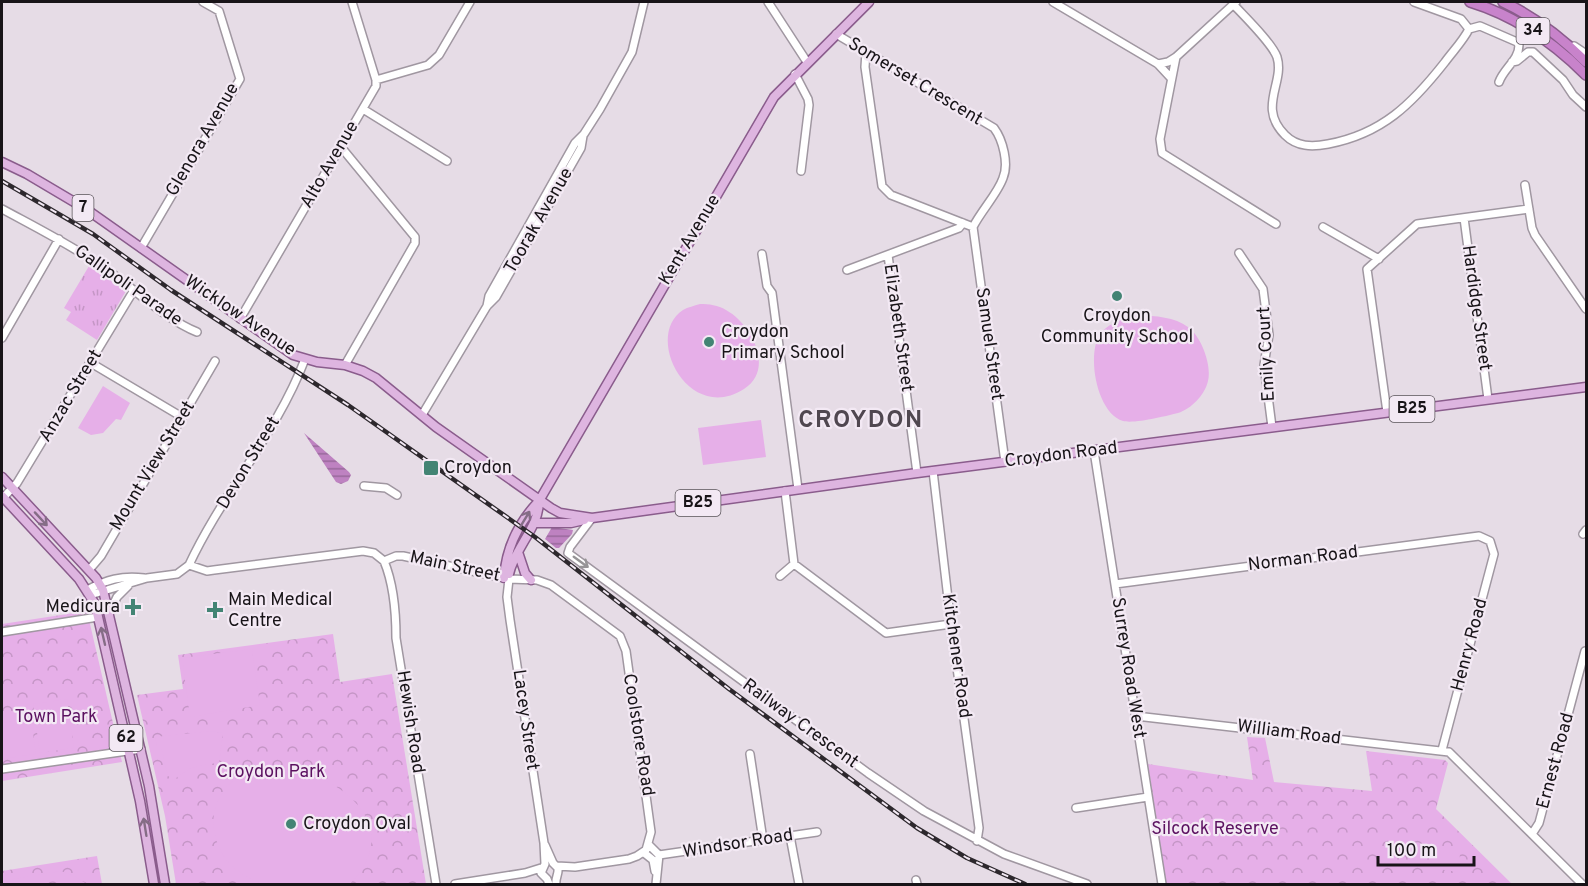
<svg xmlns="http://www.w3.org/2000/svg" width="1588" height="886" font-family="Overpass,sans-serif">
	<defs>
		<pattern id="grass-tufts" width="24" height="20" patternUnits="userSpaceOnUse" patternTransform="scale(1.5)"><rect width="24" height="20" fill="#e6afe8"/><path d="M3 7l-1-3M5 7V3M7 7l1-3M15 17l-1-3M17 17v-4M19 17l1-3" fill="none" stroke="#c596c6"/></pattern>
		<pattern id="park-crowns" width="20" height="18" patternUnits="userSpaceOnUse" patternTransform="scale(1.5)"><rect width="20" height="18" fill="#e6afe8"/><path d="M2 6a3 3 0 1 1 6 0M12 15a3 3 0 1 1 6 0" fill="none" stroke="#c596c6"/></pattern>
		<pattern id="water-rules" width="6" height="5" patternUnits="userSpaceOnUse" patternTransform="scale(1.5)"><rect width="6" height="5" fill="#be82c1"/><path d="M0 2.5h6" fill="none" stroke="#99699c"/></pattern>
	</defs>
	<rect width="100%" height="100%" fill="#e6dce6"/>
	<path fill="url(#grass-tufts)" d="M89 266 126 291 97 340 66 320 71 312 64 308Z"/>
	<path fill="url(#park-crowns)" d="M87 611 122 762 2 781V624Z
		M333 634 340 682 392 674 426 884H176L165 816 137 695 183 689 178 655Z
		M1247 737 1265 738 1274 782 1372 791 1366 751 1445 760 1448 763 1436 809 1512 884H1166L1148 764 1253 780Z
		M97 856 102 884H2V871Z"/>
	<path fill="#e6afe8" d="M700 304C709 304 718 305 726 310 752 324 775 370 744 389 688 425 643 336 683 310 688 307 694 306 700 304Z
		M1139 315C1155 316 1175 317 1188 327 1201 336 1212 365 1208 381 1205 395 1191 409 1178 413 1166 416 1134 424 1123 421 1097 413 1087 357 1099 336 1108 322 1125 318 1139 315Z
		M103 386 130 403 121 420 116 419 103 433 91 435 78 428Z
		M761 420 766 457 703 465 698 428Z
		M252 649 260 705 190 717 182 658Z
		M67 699 74 748 40 753 33 704Z
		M31 719 36 754 2 759V723Z
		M210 731 223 733 219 763C198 765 190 766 174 780L168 776 161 747 157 746 155 737Z
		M271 765C332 770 410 821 350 884 333 885 269 886 259 883 244 876 228 866 221 851 199 810 228 769 271 765Z
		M1433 851 1460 854 1458 872 1431 868Z
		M61 871 74 876 87 884H69L55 881 31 884H2V881Z"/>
	<path fill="url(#water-rules)" d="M304 433 349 472 351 475 348 481 341 484 336 482Z
		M552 527 573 530 572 534 559 548H556L545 539Z"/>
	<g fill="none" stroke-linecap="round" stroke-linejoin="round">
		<g stroke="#a097a1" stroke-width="10">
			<path id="minor" d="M768 2 807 62
				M1053 2 1158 64 1171 78
				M1414 2 1461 19 1469 29
				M1233 4C1244 16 1272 43 1277 57 1285 83 1257 107 1285 135 1297 147 1312 147 1328 144 1382 134 1412 104 1445 62 1453 51 1463 41 1469 29
				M1469 29 1480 26 1517 42 1519 45C1519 60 1504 68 1499 82
				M836 34 994 128C1003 140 1009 164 1003 178 998 193 981 211 973 227
				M1574 46 1586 54
				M866 52 865 67 882 186 891 195 973 227
				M1176 57 1160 139 1162 153 1276 224
				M1512 62 1517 61 1528 52H1533L1563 80 1573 95 1586 107
				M1158 64 1168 62 1176 57 1236 2
				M795 74 808 99 809 105 801 171
				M376 80 428 65 439 55 470 2
				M363 109 447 161
				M341 147 415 237V243L345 365
				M1525 185 1532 228 1535 235 1586 309
				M2 209C37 228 73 246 106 269 133 288 168 321 197 332
				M1464 218 1488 399
				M973 227 1005 462
				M1323 227 1379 259
				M141 248 240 79 219 11 203 2
				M1239 253 1263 289 1269 335 1264 365 1272 427
				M762 254 767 286 772 293 798 489
				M888 255 917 473
				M847 270 959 228 963 223
				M487 306 489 296 575 143 584 134 600 109 632 52 644 2
				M240 319 376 86V80L352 2
				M2 338 59 239
				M91 363 182 417
				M1387 412 1367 269 1417 224 1529 209
				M422 415 487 306 496 297 581 148 583 136
				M1094 451 1162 884
				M933 471 951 624 979 828 977 841
				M364 486 386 488 397 495
				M785 491 794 564 886 633 951 624
				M2 499 17 483 134 290
				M592 518 570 547 568 553 868 773 924 811 1004 854 1087 884
				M1583 534 1586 530
				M384 561C394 585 396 612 396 638L436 884
				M189 565 207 571 214 570 363 551 374 553 384 561 396 556H403L509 579 537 580 551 585 620 636 626 651 651 832 646 850 637 856 629 859 575 867 557 866
				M89 570 101 556 215 361
				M780 576 794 564
				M509 579 507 597 510 620 544 843 545 864 541 873 547 879 549 884
				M1115 584 1479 536 1490 541 1494 554 1442 750
				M87 590C106 580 122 575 144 578
				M90 595 147 578 177 574 189 565C222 494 277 433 305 359
				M109 614 117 597 128 586
				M2 632 98 617
				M1136 716 1449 752 1582 884
				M750 754 763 840
				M2 769 141 749
				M1076 808 1148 797
				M1532 834 1539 823 1585 651
				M790 836 799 884
				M545 845 553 863 558 868C559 874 555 878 556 884
				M649 845 659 855 656 884
				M643 852 653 860 655 871
				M659 855 817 832
				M916 880 917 884
				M455 884 525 873 541 868"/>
		</g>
		<g stroke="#8a5c8c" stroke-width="11">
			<path id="major" d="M2 162 27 174 86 209 293 355 317 362 345 365 363 371 376 378 436 427 551 508 560 513 592 518 917 473 1586 387
				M2 477 96 578 103 590 149 786 165 884
				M2 496 79 579 95 604 140 801 154 884
				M534 523H571L584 520
				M518 552 525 573 531 580
				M509 574C515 547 539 528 539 501
				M504 578C506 549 519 522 539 501L774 97 869 2"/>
		</g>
		<g stroke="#8a5c8c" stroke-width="12">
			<path id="highway" d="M1470 2C1516 16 1553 42 1586 75
				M1503 2C1535 17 1561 37 1586 62"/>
		</g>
		<use href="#minor" stroke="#fff" stroke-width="7"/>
		<use href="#major" stroke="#deb5e0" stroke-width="8"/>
		<use href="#highway" stroke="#c883cb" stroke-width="9"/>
		<g stroke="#2d282d" stroke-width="4.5">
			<path id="rail" d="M2 181 93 234 171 290 348 405 535 537 729 689 917 828 967 858 1025 884"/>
		</g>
		<use href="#rail" stroke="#f3e9f4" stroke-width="2" stroke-dasharray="7" stroke-linecap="butt"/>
	</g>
	<defs><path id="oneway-shaft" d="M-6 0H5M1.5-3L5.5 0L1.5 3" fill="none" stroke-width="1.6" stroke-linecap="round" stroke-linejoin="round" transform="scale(1.5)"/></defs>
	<g stroke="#856d86">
		<use href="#oneway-shaft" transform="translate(41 519) rotate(47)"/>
		<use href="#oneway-shaft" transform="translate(525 519) rotate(-59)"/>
		<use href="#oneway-shaft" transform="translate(103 636) rotate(-103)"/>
		<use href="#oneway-shaft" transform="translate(145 827) rotate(-99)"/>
	</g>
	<use stroke="#979597" href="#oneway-shaft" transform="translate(581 562) rotate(36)"/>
	<g fill="#438474" stroke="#f3e9f4" stroke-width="2">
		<circle cx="1117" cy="296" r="6"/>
		<circle cx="709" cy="342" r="6"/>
		<rect x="423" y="460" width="16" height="16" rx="3"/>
		<path d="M130 598h6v6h6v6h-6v6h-6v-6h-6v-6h6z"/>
		<path d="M212 601h6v6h6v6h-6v6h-6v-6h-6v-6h6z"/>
		<circle cx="291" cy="824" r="6"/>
	</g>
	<g text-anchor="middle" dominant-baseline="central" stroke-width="4.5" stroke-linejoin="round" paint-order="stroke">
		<g fill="#f3e9f4" stroke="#5a545a" stroke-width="1.5">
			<rect x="1516.5" y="18" width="33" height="26" rx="4.5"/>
			<rect x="72.5" y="195" width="21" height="26" rx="4.5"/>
			<rect x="1389.5" y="396" width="45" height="26" rx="4.5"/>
			<rect x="675.5" y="490" width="45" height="26" rx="4.5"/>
			<rect x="109.5" y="725" width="33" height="26" rx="4.5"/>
		</g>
		<g font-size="16" font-weight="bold" fill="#181418">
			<text x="1533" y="31">34</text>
			<text x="83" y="208">7</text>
			<text x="1412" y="409">B25</text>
			<text x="698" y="503">B25</text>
			<text x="126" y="738">62</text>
		</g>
		<g font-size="18" fill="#181418" stroke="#f3e9f4">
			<text transform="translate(915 82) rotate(31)">Somerset Crescent</text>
			<text transform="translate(203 140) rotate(-60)">Glenora Avenue</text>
			<text transform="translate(330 165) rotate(-60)">Alto Avenue</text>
			<text transform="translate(539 221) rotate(-60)">Toorak Avenue</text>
			<text transform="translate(690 240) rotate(-59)">Kent Avenue</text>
			<text transform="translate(128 286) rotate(35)">Gallipoli Parade</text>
			<text transform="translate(1476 308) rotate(82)">Hardidge Street</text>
			<text transform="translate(240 316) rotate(34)">Wicklow Avenue</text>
			<text transform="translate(898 328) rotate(82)">Elizabeth Street</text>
			<text transform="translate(989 344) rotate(82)">Samuel Street</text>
			<text transform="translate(1267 354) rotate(-93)">Emily Court</text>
			<text transform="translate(71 396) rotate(-59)">Anzac Street</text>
			<text transform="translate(1061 455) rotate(-7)">Croydon Road</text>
			<text transform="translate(249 463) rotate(-59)">Devon Street</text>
			<text transform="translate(153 466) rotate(-59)">Mount View Street</text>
			<text transform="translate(1303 559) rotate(-7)">Norman Road</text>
			<text transform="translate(455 567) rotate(12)">Main Street</text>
			<text transform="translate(1470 645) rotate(-75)">Henry Road</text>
			<text transform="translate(956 656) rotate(82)">Kitchener Road</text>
			<text transform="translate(1128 668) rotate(81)">Surrey Road West</text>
			<text transform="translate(525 720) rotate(82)">Lacey Street</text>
			<text transform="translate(410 722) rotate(81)">Hewish Road</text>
			<text transform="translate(800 724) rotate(36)">Railway Crescent</text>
			<text transform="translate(1289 733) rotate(7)">William Road</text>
			<text transform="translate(638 735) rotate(81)">Coolstore Road</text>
			<text transform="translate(1556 761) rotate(-75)">Ernest Road</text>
			<text transform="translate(738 844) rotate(-9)">Windsor Road</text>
		</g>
		<g font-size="18" fill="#181418" stroke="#f3e9f4" text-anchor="start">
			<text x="1117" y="316" text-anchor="middle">Croydon<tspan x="1117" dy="21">Community School</tspan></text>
			<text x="721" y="332">Croydon<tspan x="721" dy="21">Primary School</tspan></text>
			<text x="444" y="468">Croydon</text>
			<text x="228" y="600">Main Medical<tspan x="228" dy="21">Centre</tspan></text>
			<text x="120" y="607" text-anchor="end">Medicura</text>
			<text x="303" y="824">Croydon Oval</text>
		</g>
		<g font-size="18" fill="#5b1160" stroke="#f3e9f4">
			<text x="56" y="717">Town Park</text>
			<text x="271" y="772">Croydon Park</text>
			<text x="1215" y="829">Silcock Reserve</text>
		</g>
		<g font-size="24" font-weight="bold" letter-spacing="1.5" fill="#504750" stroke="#f3e9f4">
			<text x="861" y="421">CROYDON</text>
		</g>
	</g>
	<rect width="1588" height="886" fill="none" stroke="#181418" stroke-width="6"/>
	<path d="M1378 856v9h96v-9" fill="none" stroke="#181418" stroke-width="3"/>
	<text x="1387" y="856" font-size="18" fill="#181418" stroke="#f3e9f4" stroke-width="4.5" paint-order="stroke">100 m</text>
</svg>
